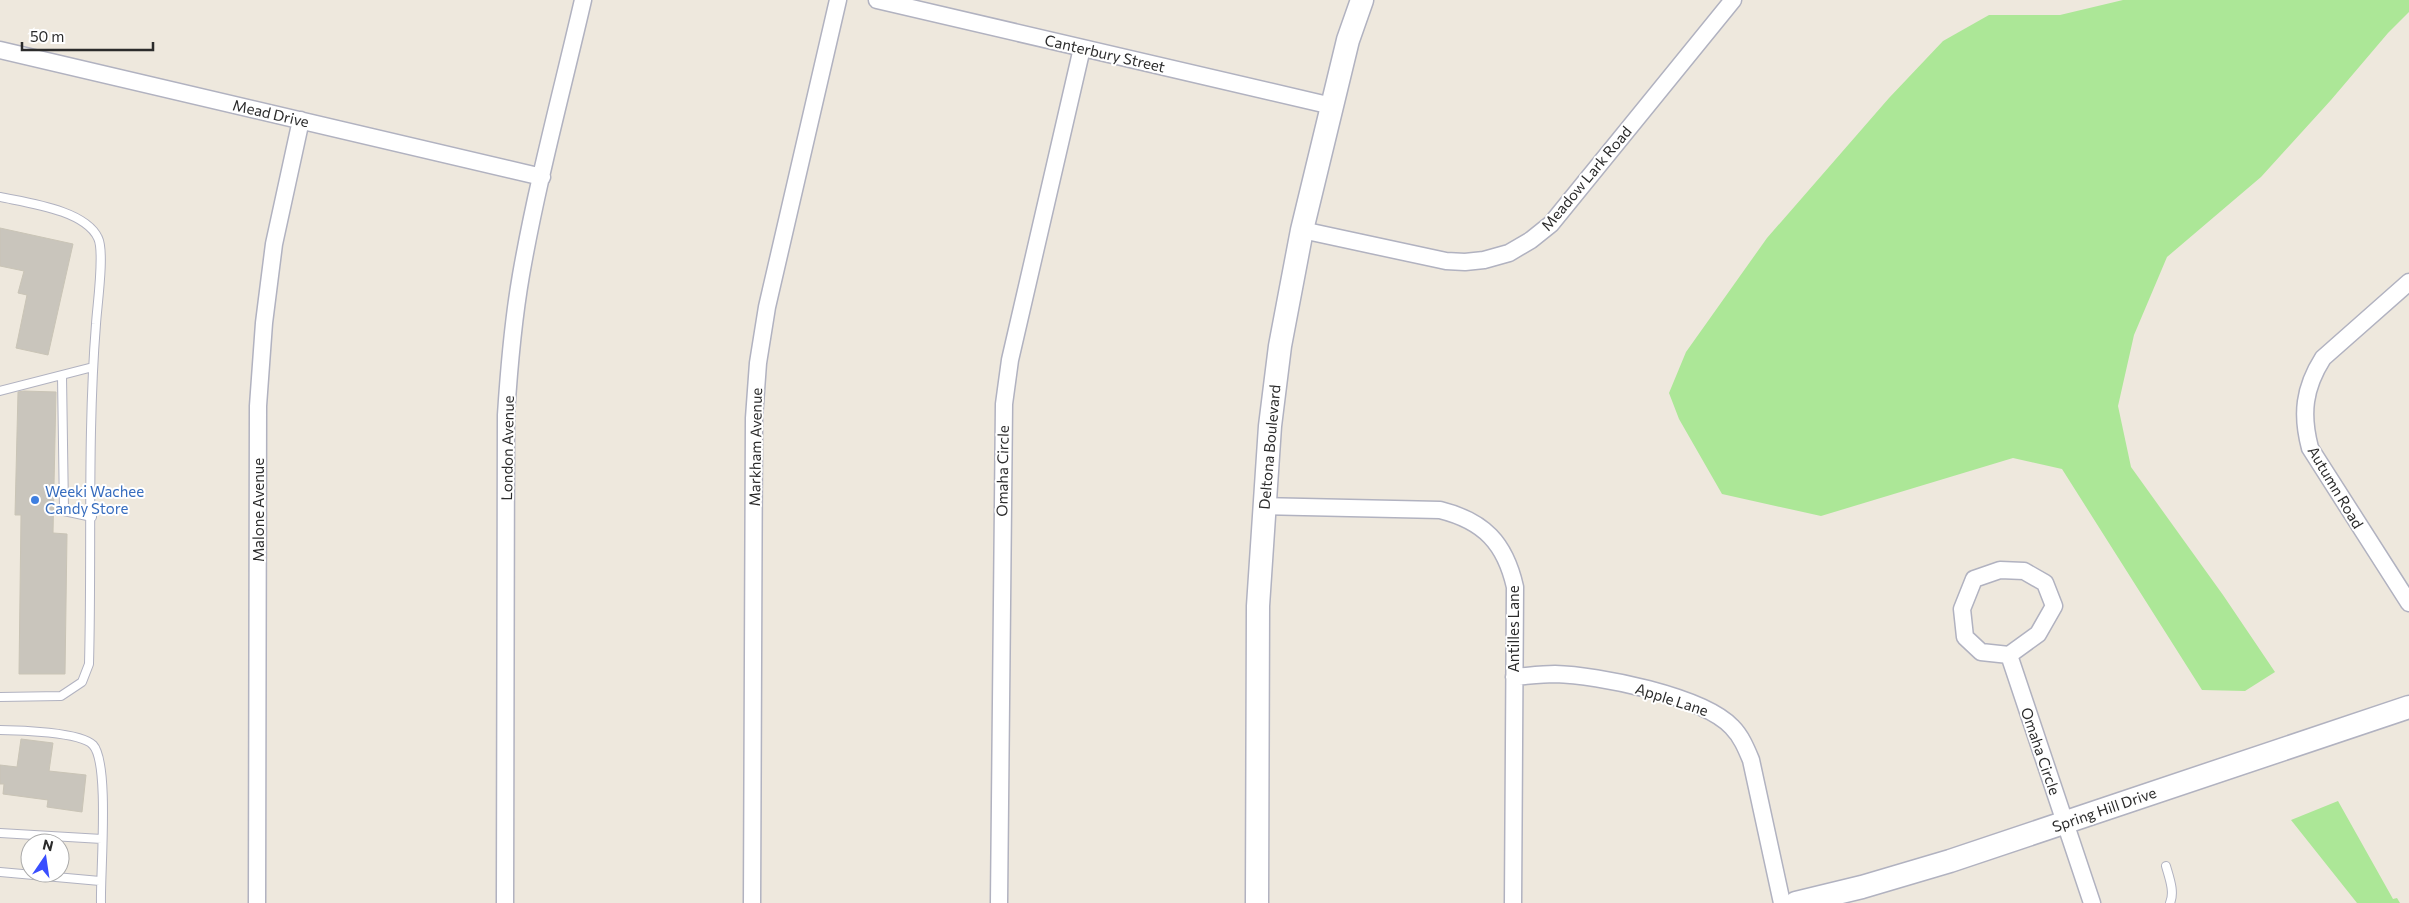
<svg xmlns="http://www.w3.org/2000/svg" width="2409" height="903" font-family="Commissioner,sans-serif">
	<rect width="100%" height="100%" fill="#eee8dd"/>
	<path fill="#ace797" d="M2123 0H2409V12L2388 33 2331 100 2261 177 2167 257 2134 335 2118 406 2131 467 2223 595 2275 672 2245 691 2202 690 2062 469 2013 458 1821 516 1722 494 1679 419 1669 393 1686 352 1767 238 1889 98 1943 41 1989 15H2060Z
		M2338 801 2393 899 2397 898 2400 903H2357L2291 820Z"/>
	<path fill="#c9c5bc" stroke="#c9c4b6" d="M0 228 73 244 48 355 16 348 27 295 18 293 24 271 0 266Z
		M24 391 56 392 53 533 67 534 65 674H19L21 515H15L18 392Z
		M21 739 53 743 49 771 86 775 82 812 47 807 48 800 3 794 4 784H0V765L17 767Z"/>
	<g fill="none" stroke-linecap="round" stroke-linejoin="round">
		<g stroke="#b1b2c0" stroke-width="10">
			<path id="lane" d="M0 197C28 203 85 210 98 238 105 252 97 306 96 324 87 437 92 551 89 664L82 682 61 696 0 697
				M62 376 64 511 92 517
				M0 391 93 367
				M0 730C18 730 81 732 93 745 110 763 100 874 101 903
				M0 833 102 839
				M2166 866C2169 877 2175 892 2170 903
				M0 872 100 881"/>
		</g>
		<g stroke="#b1b2c0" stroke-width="19">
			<path id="street" d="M877 0 1332 106
				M0 50 542 177
				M1302 230 1446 261 1465 262 1484 260 1509 253 1531 240 1551 224 1733 0
				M2409 282 2323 358C2304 388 2301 414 2310 448L2409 603
				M1263 506 1440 510C1484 521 1505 543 1515 587L1513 903
				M2000 570 2024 571 2045 583 2054 606 2038 634 2009 655 1981 652 1965 637 1962 609 1974 579Z
				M2009 655 2092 903
				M1514 677C1527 676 1542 674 1555 674 1598 675 1703 696 1732 727 1741 736 1746 748 1751 760L1782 903
				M257 903 258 406 264 323 274 244 301 120
				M505 903 506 415C509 368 513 321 521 275 537 183 562 91 583 0
				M752 903 754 418 758 363 767 307 838 0
				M999 903 1004 404 1010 360 1082 48"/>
		</g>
		<g stroke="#b1b2c0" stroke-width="25">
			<path id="secondary" d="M1257 903 1258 606 1270 426 1280 346 1302 230 1348 40 1362 0
				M1796 903 1862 887 1950 861 2409 707"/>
		</g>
		<use href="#lane" stroke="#fff" stroke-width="8"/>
		<use href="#street" stroke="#fff" stroke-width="16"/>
		<use href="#secondary" stroke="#fff" stroke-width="22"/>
	</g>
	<circle fill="#3f7fe0" stroke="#fff" stroke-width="2" cx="35" cy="500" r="5"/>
	<g text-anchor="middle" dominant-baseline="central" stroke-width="4" stroke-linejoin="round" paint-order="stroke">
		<g font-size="15" fill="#2b2b2b" stroke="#fff">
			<text transform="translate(1105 53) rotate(13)">Canterbury Street</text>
			<text transform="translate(271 113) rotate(13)">Mead Drive</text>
			<text transform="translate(1586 178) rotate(-50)">Meadow Lark Road</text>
			<text transform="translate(755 447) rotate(-89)">Markham Avenue</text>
			<text transform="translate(1269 447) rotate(-85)">Deltona Boulevard</text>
			<text transform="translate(507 448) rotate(-89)">London Avenue</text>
			<text transform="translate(1002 471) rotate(-89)">Omaha Circle</text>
			<text transform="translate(2336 487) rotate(59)">Autumn Road</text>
			<text transform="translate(258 510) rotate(-90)">Malone Avenue</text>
			<text transform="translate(1513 629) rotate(-90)">Antilles Lane</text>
			<text transform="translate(1672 699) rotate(18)">Apple Lane</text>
			<text transform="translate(2041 751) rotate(71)">Omaha Circle</text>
			<text transform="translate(2104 809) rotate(-19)">Spring Hill Drive</text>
		</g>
		<g font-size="15" fill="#366cbe" stroke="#fff" text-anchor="start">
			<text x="45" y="491">Weeki Wachee<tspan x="45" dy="17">Candy Store</tspan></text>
		</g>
	</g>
	<g transform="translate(45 858) rotate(13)"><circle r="24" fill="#ffffff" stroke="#aaaaaa"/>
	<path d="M0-4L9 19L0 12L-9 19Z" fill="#394eff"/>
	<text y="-8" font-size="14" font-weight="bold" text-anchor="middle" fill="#2b2b2b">N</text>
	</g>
	<path d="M22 42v8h131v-8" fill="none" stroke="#2b2b2b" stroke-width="2.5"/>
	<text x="30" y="42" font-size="15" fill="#2b2b2b" stroke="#ffffff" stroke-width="4" paint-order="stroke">50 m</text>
</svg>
